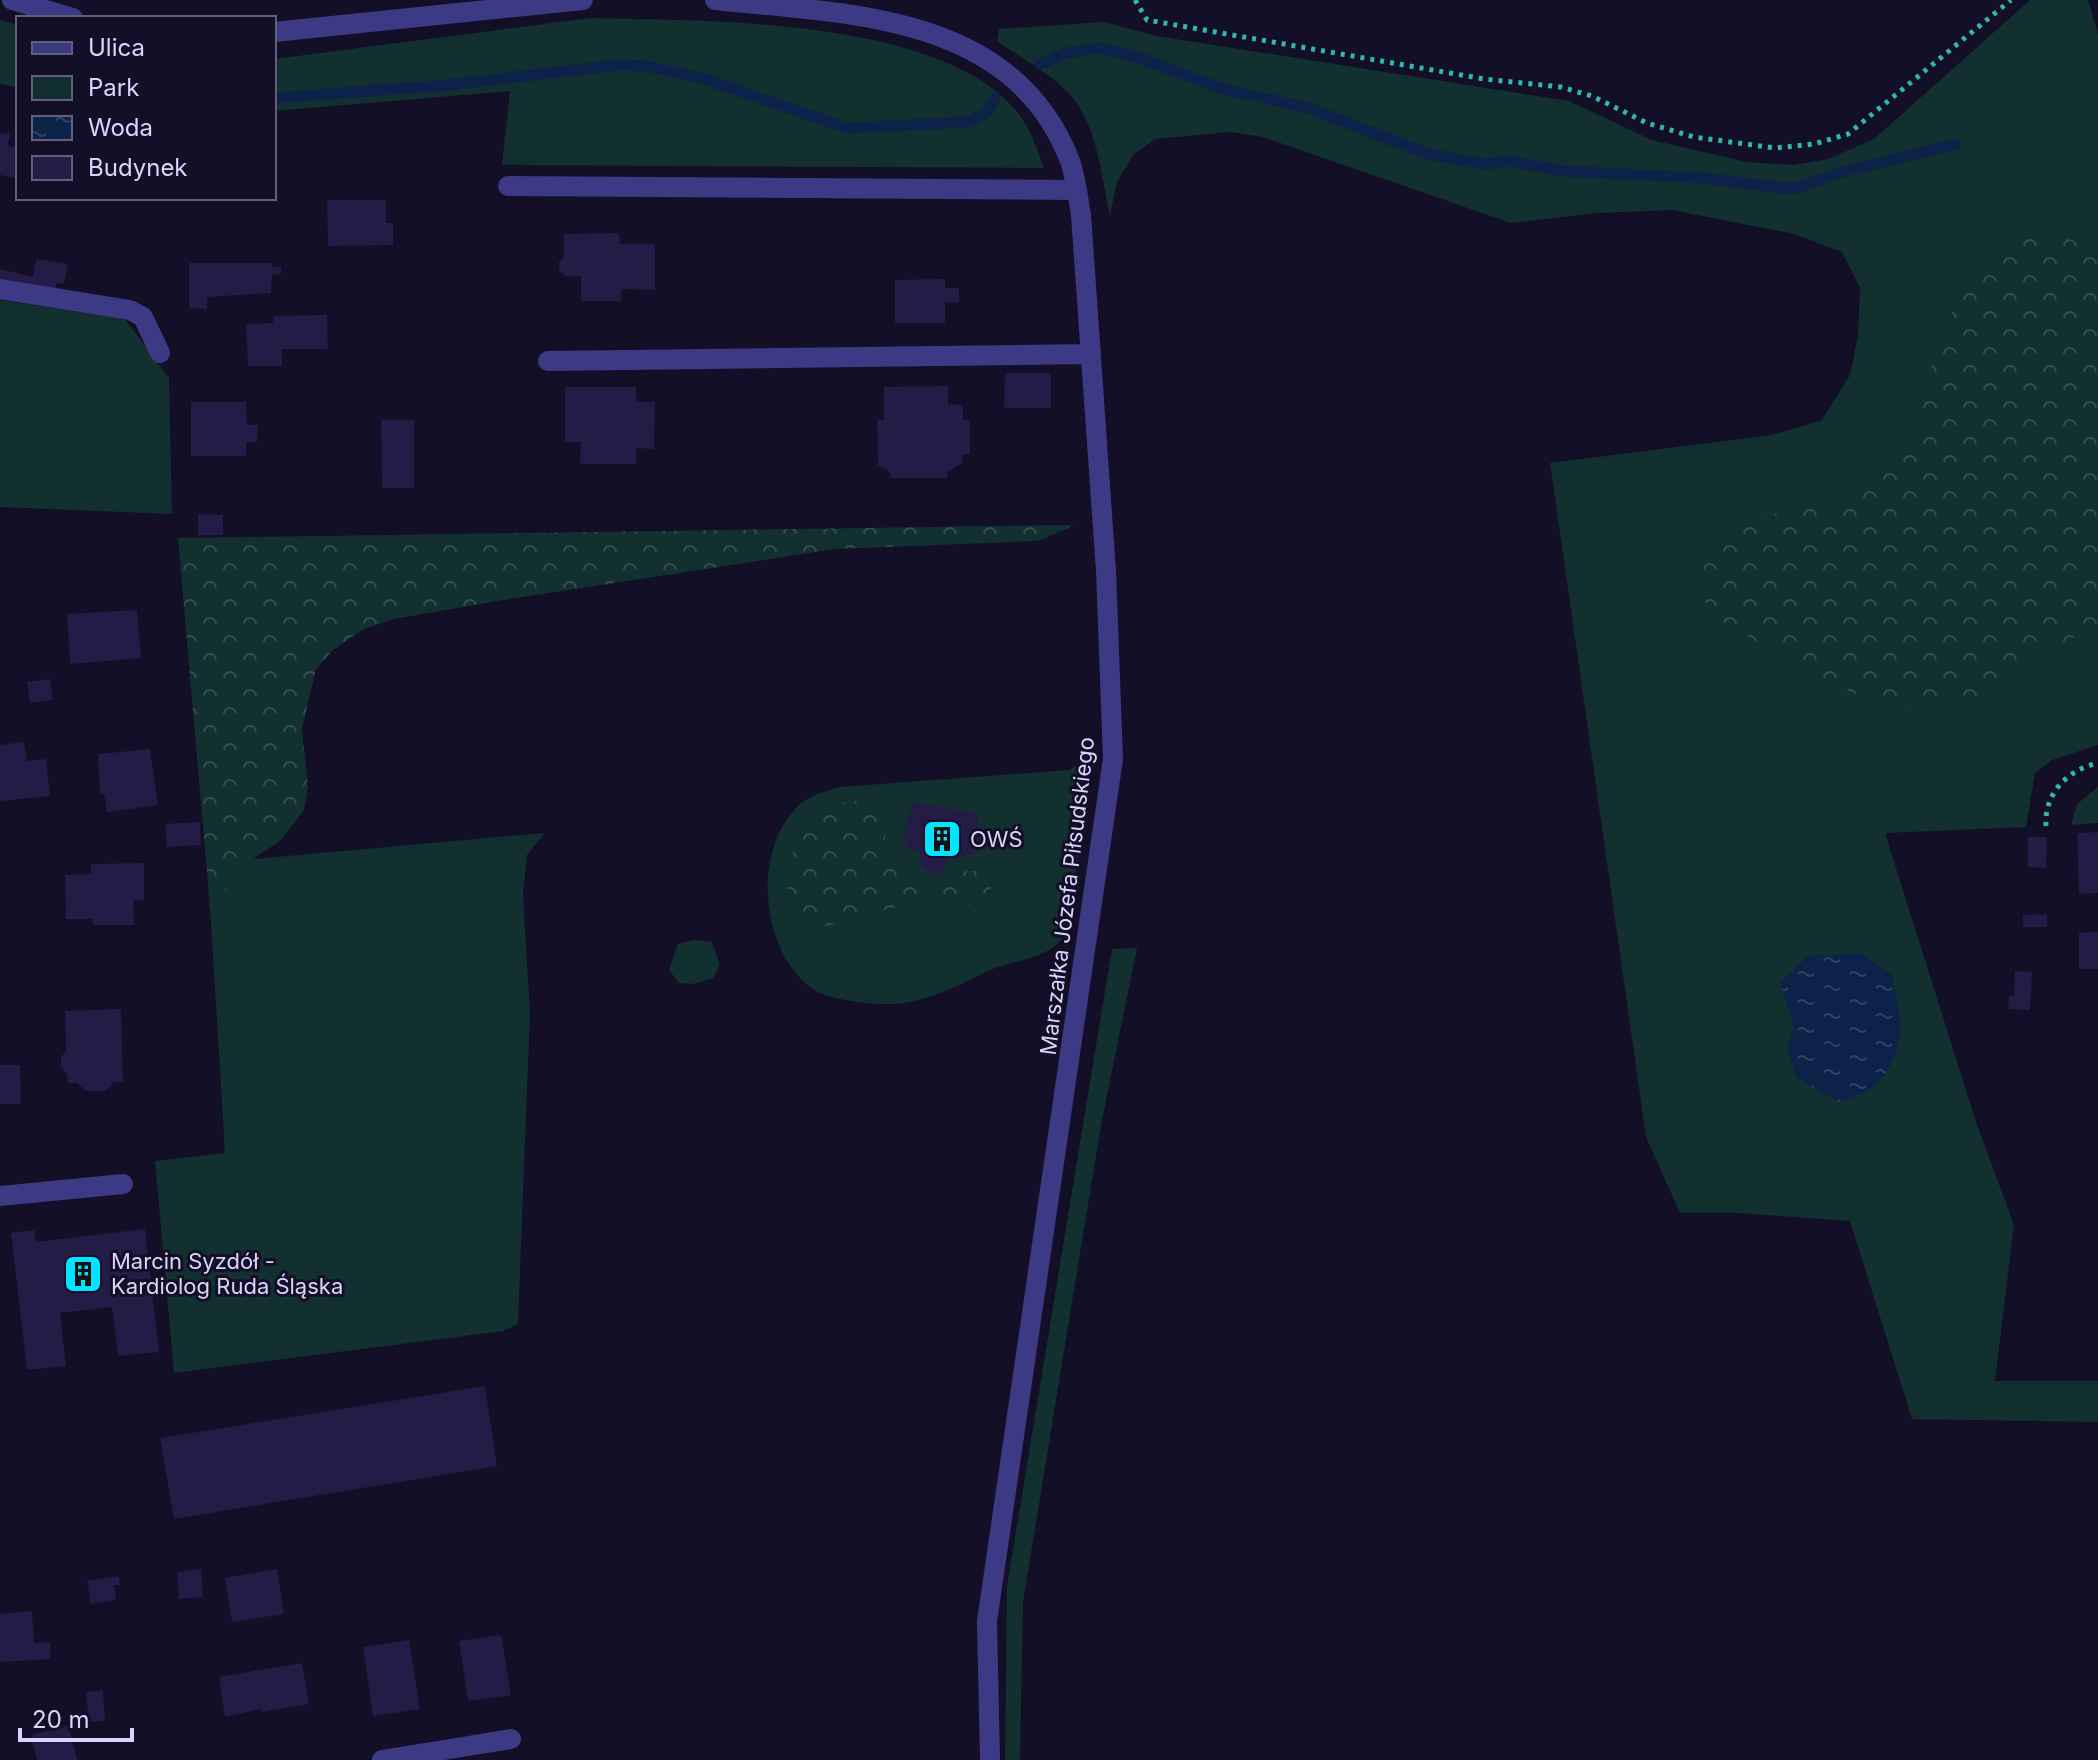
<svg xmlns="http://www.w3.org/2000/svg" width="2098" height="1760" font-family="Inter,sans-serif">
	<defs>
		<pattern id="forest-crowns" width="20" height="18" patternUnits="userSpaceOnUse" patternTransform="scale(2)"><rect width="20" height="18" fill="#12302f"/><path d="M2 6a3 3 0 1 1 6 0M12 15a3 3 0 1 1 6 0" fill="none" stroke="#344d4e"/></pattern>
		<pattern id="water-ripples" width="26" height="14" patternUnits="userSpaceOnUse" patternTransform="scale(2)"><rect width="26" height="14" fill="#0c2248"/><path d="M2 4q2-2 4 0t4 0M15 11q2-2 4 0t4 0" fill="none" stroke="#2f4163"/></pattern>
	</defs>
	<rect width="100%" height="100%" fill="#130f26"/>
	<path fill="#12302f" d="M2030 0H2088L2098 34V745L2052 760 2035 773 2026 827 1885 833 1976 1122 2014 1225 1995 1381H2098V1422L1912 1419 1850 1221 1738 1213H1680L1646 1137 1550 463 1772 435 1822 420 1850 375 1858 336 1860 288 1842 252 1794 234 1672 210 1597 213 1511 223 1263 137 1231 132 1155 139 1133 155 1117 182 1110 215C1102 179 1098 133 1076 102 1058 77 1022 59 997 41L999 29 1104 22 1157 36 1569 101 1652 140 1747 162 1793 165 1828 159 1874 139Z
		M591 18C706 21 933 17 1014 108 1029 125 1037 148 1044 168L502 165 510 91 274 111V59Z
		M0 20 18 25V87L0 84Z
		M0 300 125 319 169 378 172 514 0 507Z
		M1086 760 1088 779C1083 817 1078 855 1073 893 1071 904 1072 919 1068 929 1052 961 1018 958 990 970 959 985 928 1002 894 1004 873 1005 827 1000 811 988 761 950 752 854 796 808 808 795 824 792 840 787L1069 770Z
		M2098 787V823L2071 825 2077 804Z
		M545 833 527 855 523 894 530 1013 518 1324 503 1331 174 1373 155 1161 225 1153 210 907 253 859Z
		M694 940 712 942 720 965 713 978 694 984 679 983 669 970 678 944Z
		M1137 948 1101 1125 1023 1602 1020 1760H1005L1007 1586 1112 949Z"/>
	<path fill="url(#forest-crowns)" d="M2058 235 2093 248 2098 256V626C2079 635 2056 644 2039 658 2026 668 2016 682 2001 690 1895 746 1795 661 1707 613 1680 475 1812 540 1877 478 1891 465 1910 444 1917 426 1928 399 1928 370 1937 344 1944 323 1985 253 2004 245 2020 239 2041 238 2058 235Z
		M1075 525 1038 541 835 549 503 600 394 619 364 629 333 650 316 669 302 729 308 787 304 810 281 840 253 859 210 907 178 538Z
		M861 801 894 808 884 841 894 868C937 891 951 865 990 872 992 885 993 897 979 903 962 910 941 903 924 903 912 903 899 907 887 909 860 914 824 935 798 923 775 887 793 820 836 804 843 802 853 802 861 801Z"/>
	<path fill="url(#water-ripples)" d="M1859 953 1891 973C1902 1014 1909 1053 1874 1086 1866 1094 1849 1098 1839 1102L1797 1078 1787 1047 1794 1026 1780 982 1808 956Z"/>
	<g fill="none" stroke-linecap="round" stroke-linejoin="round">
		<path stroke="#0c2248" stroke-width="11" d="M1040 64 1066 53 1097 48 1128 54 1221 88 1311 109 1428 154 1484 164 1509 161 1563 171 1701 178 1793 189 1849 170 1955 145
			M274 98 448 85 617 65 647 66 704 79 847 128 969 122 986 113 995 98"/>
	</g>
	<path fill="#241b47" d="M0 133 10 134 7 146 18 148 15 178 0 175Z
		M327 200H386V223H393V245L328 246Z
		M619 233 620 244H655V290L621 289V301H581V276H565L559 270V262L564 257V234Z
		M36 259 68 264 64 284 57 283 55 290 0 281V269L33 277Z
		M189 263H273L272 267H281V274L272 275 271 293 207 297V309L189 308Z
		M945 279V288H959V302H945V323H895V280Z
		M327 315 328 349H282V366H248L246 324 273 323V316Z
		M1005 373H1051V408H1004Z
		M948 386V404L963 405V420H970V454H963L962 463 947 472 948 478H891L889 471 878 465 877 420H884V387Z
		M565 387H636V402H655L654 449 636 448V464H580L581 442H565Z
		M191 402H246L247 425H258L257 442H246V456H191Z
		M381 420H414V488H382Z
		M198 514 223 515V535H198Z
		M137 610 141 658 70 664 67 614Z
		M50 679 53 700 30 703 27 682Z
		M24 742 27 761 46 759 50 796 0 801V745Z
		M150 749 158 805 107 812 104 794H100L98 754Z
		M913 802 977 814 980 852 949 859 941 873H929L922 866 918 851 908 850 903 836Z
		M200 822 201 845 167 847 165 824Z
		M2098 832V893L2079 894 2077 833Z
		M2028 837H2047L2046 868 2028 867Z
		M144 863V900L133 901 134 925H93L92 919H66L65 875 91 874V864Z
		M2047 914V927H2023V915Z
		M2098 932V969H2079V933Z
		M2015 971 2032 972 2030 1010 2008 1009 2009 996H2014Z
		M121 1009 123 1082H114L105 1091H86L77 1083H68L67 1074 61 1067V1057L66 1051 65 1011Z
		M0 1065H20L21 1104H0Z
		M145 1229 159 1352 118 1356 112 1307 60 1313 66 1366 27 1370 11 1233 34 1230 36 1242Z
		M485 1386 497 1466 174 1519 160 1438Z
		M201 1569 203 1597 179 1599 177 1572Z
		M277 1569 284 1614 232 1622 225 1578Z
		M119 1576 120 1585H114L116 1600 91 1604 87 1581Z
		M32 1611 34 1643 50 1642 51 1659 0 1662V1614Z
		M501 1635 511 1695 468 1701 459 1641Z
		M409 1640 420 1709 373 1716 363 1647Z
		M302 1663 309 1704 261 1712V1709L225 1717 219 1677Z
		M103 1690 105 1721 89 1722 86 1692Z
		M69 1726 77 1760H37L31 1735Z"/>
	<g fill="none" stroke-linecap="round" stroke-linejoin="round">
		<path stroke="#2fb8b0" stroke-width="5" stroke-dasharray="4 6" stroke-linecap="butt" d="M1135 0 1147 20 1484 79 1561 87 1592 96 1647 123 1694 137 1775 148 1814 144 1848 134 2011 0
			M2046 826C2044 794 2067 770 2098 763"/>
		<path stroke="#3d3a85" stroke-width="20" d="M12 0 73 18
			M715 0C848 14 1013 13 1070 161 1076 178 1078 198 1081 215L1106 571 1113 759 987 1621 990 1760
			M274 32 583 0
			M508 186 1076 190
			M0 289 130 310 143 317 160 353
			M548 361 1090 354
			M0 1196 123 1184
			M382 1760 511 1739"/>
	</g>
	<defs>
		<g id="building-square" transform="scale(2)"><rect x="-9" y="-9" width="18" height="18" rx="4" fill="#00e5ff" stroke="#130f26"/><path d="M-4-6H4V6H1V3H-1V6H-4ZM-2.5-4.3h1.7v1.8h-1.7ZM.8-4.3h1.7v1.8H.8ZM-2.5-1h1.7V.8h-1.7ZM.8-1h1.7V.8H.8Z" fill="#111"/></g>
	</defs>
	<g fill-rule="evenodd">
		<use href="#building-square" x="942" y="839"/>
		<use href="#building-square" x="83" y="1274"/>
	</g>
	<g text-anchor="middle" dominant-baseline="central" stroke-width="6" stroke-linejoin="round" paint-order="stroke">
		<g font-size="22" fill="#d9d4ff" stroke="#130f26" text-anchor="start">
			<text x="970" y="839">OWŚ</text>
			<text x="111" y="1261">Marcin Syzdół -<tspan x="111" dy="25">Kardiolog Ruda Śląska</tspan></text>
		</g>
		<g font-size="22" fill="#d9d4ff" stroke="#130f26">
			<text transform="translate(1067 896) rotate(-83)">Marszałka Józefa Piłsudskiego</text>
		</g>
	</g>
	<rect x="16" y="16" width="260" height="184" fill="#130f26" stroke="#625e7d" stroke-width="2"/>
	<rect x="32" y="42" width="40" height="12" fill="#3d3a85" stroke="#625e7d" stroke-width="2"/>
	<text x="88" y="56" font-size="24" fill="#d9d4ff">Ulica</text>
	<rect x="32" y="76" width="40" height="24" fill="#12302f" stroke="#625e7d" stroke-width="2"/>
	<text x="88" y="96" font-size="24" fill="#d9d4ff">Park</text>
	<rect x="32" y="116" width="40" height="24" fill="url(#water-ripples)" stroke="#625e7d" stroke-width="2"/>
	<text x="88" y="136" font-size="24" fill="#d9d4ff">Woda</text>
	<rect x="32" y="156" width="40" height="24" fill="#241b47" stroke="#625e7d" stroke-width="2"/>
	<text x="88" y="176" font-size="24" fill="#d9d4ff">Budynek</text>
	<path d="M20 1728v12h112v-12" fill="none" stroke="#d9d4ff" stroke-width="4"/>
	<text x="32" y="1728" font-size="24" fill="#d9d4ff" stroke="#130f26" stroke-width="6" paint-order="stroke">20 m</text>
</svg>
